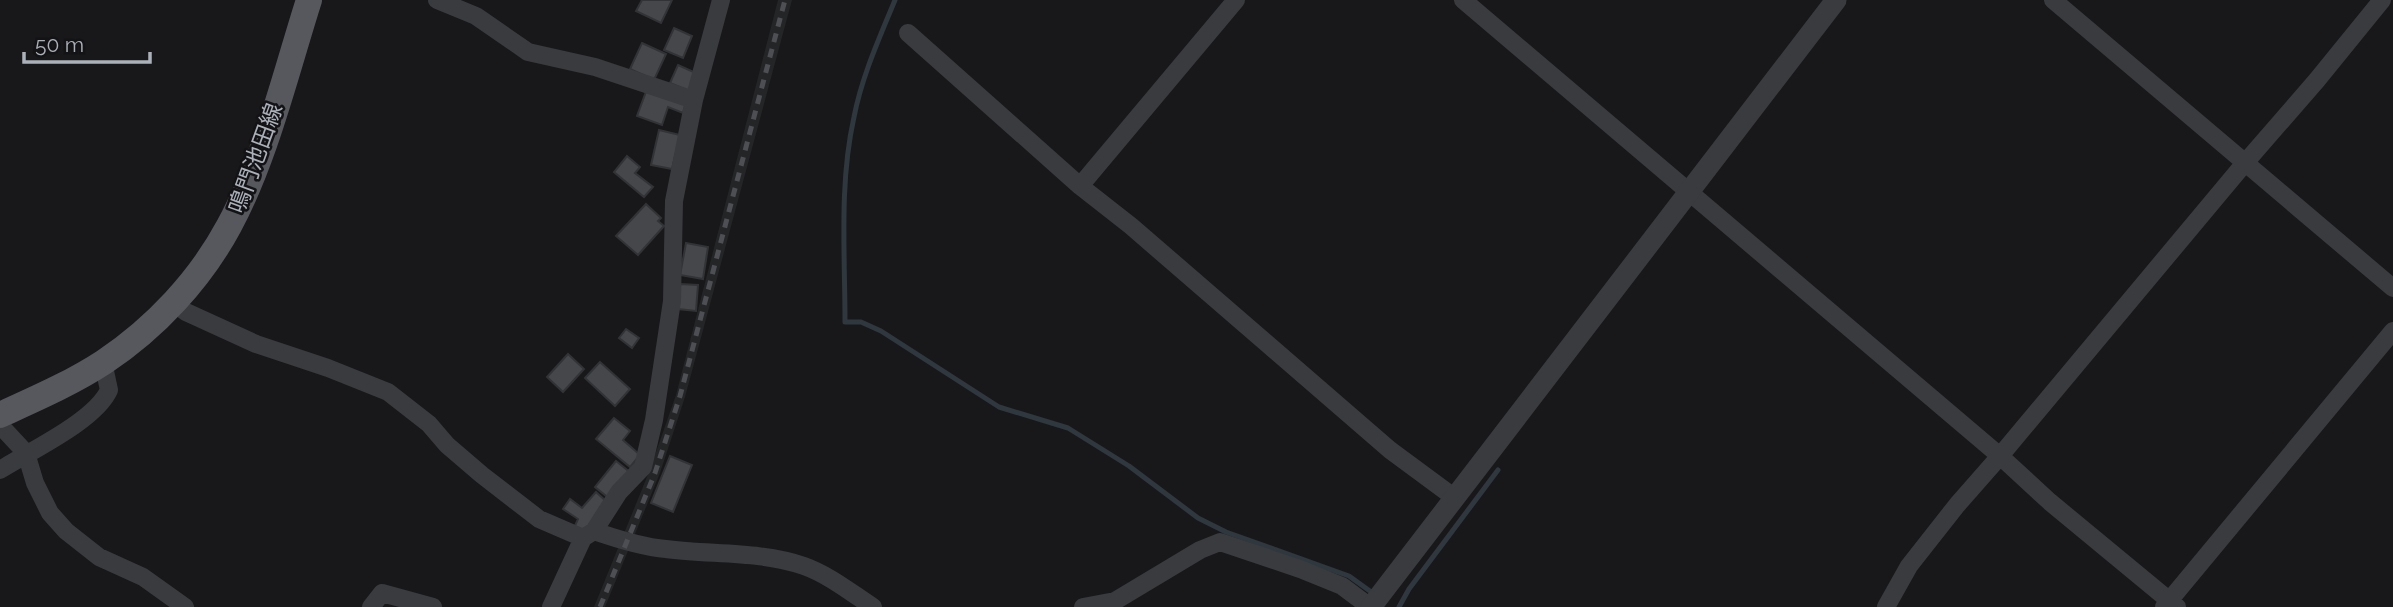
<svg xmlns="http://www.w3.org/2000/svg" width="2393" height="607" font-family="Raleway,'Noto Sans JP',sans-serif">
	<rect width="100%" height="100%" fill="#18181a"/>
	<path fill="#242527" d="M778 0H792L685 397 660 473 605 607H594L649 472 676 395Z"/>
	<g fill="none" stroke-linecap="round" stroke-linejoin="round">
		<path stroke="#2f383e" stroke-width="5" d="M895 0C879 39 862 76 854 117 839 184 845 254 845 322H861L881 331 999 407 1068 428 1129 466 1198 518 1226 532 1349 576 1374 594
			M1399 607 1409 589 1498 470"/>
	</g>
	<path fill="#45474a" stroke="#323336" stroke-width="2" d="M642 0H672L661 23 636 11Z
		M674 28 692 36 683 58 664 50Z
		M642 43 666 54 654 80 630 69Z
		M678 65 698 74 691 92 670 83Z
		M647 89 686 103 683 113 668 107 662 125 637 116Z
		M659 130 680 135 672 169 651 165Z
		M627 156 640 167 635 173 653 187 644 197 614 172Z
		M646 204 661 218 658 221 664 226 638 255 616 236Z
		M686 243 708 247 703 279 680 275Z
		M680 284 698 285 696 311 678 309Z
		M626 329 639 338 632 348 619 338Z
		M568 354 584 369 563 392 547 377Z
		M600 362 630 389 615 406 585 378Z
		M614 418 630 431 623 440 640 455 630 467 596 439Z
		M670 456 692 465 673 512 651 503Z
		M616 461 631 473 610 499 595 487Z
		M596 492 607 502 583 533 574 528 578 519 563 509 570 499 582 508Z"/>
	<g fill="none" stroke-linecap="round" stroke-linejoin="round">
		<path stroke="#393b3f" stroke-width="18" d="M437 0 476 16 528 52 595 67 694 100
			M1463 0 2000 456 2050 502 2177 607
			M2053 0 2393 288
			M908 33 1080 186 1131 226 1390 450 1455 498
			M1080 186 1236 0
			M174 303 186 312 256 344 328 368 388 392 429 424 447 445 482 475 539 519 583 538
			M0 425 26 453 35 483 50 513 66 531 99 557 143 577 185 607
			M0 470C30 451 95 421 109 390L103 362
			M594 531C617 539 642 547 666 549 711 555 761 551 804 566 829 575 850 592 873 607
			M371 607 382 593 433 607
			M551 607 583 538 594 531 619 492 643 467 654 420 672 301 674 201 694 100 721 0
			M1083 607 1115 601 1200 550 1220 542 1300 569 1342 586 1370 607
			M1886 607 1909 566 1957 505 2000 456 2244 164 2317 80 2382 0
			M2164 607 2393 331"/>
		<path stroke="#393b3f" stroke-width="21" d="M1371 607 1836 0"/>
		<path stroke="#56585e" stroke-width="26" d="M0 415C35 399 72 383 104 362 155 328 200 280 229 226 265 160 286 72 309 0"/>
		<path stroke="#4d4f54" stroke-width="5" stroke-dasharray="9 7" stroke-linecap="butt" d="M600 607 655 473 680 396 785 0"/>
	</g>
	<g text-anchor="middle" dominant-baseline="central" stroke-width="5" stroke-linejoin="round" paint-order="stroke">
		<g font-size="23" fill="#abb1ba" stroke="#131315">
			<text transform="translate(255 158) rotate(-70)">鳴門池田線</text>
		</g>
	</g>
	<path d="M24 52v10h126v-10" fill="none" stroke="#abb1ba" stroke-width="3.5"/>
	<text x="35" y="52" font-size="21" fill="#abb1ba" stroke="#131315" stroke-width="5" paint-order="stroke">50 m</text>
</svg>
